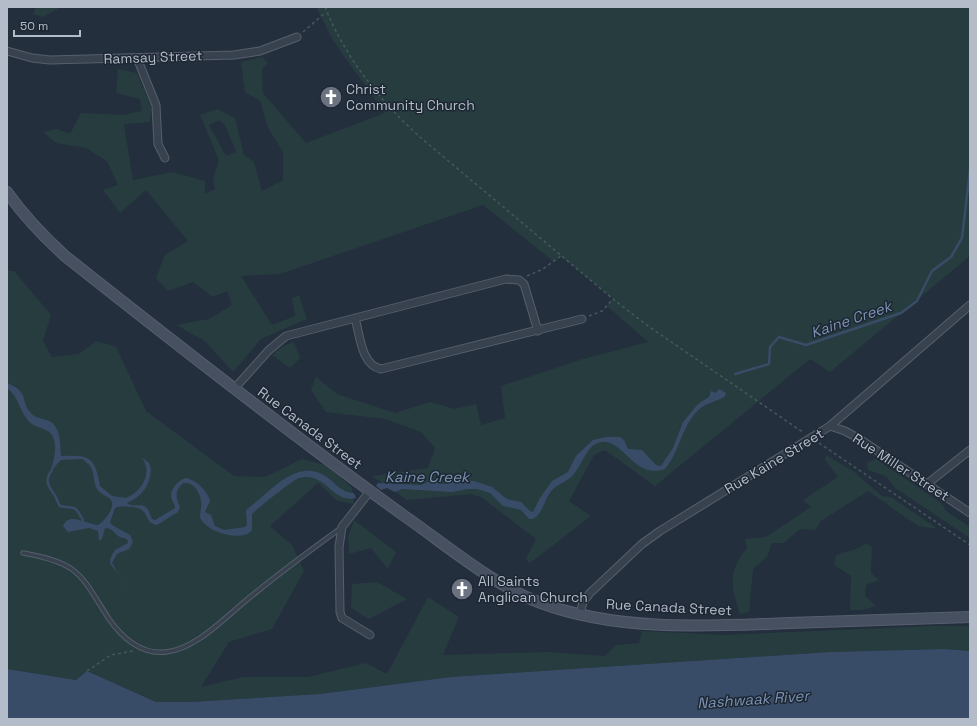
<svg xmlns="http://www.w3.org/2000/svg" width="977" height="726" font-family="'Space Grotesk',sans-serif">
	<rect width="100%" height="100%" fill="#242f3e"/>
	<path fill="#263c3f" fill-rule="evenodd" d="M36 7H61L43 17 33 14Z
		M316 7H970V256L830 372 810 359 655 486 605 450 594 455 569 501 591 516 530 563 526 559 536 539 481 497 471 494 407 500 372 476 428 468 435 448 421 432 385 419 326 412 311 390 316 377 337 394 395 413 430 402 455 409 476 404 481 425 505 418 501 386 583 359 648 342 607 306 613 299 561 256 554 262 483 205 280 274 241 276 272 325 295 316 292 298 299 295 307 319 261 339 233 372 205 341 176 325 209 319 232 305 227 291 213 297 193 282 168 291 156 278 165 255 188 241 146 190 120 213 103 190 118 185 107 161 86 148 56 143 43 132 57 129 70 134 81 113 123 115 142 111 140 99 116 93 118 69 137 73 152 109 150 122 124 124 133 180 172 172 205 181V194L215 189 213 178 219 160 200 115 218 109 235 118 244 155 254 162 262 191 283 180V152L268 128 260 101 245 92 241 62 262 57 268 63 262 69 263 93 306 143 385 113 334 42ZM219 120 225 125 236 152 226 156 209 125Z
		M7 271H14L51 315 43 341 52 357 79 354 96 341 116 347 146 411 234 476 265 477 302 459 329 466 352 488 354 504 337 501 318 483 270 526 292 545 304 571 272 629 229 642 201 687 243 677H308L366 663 387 674 428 597 459 617 443 655 548 652 605 656 616 645 639 643 642 631 724 635 930 626H970V651L945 649 830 652 451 677 320 694 191 702H156L87 671 76 680 7 669Z
		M294 342 300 358 290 368 272 355 283 346Z
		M826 455 853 471 882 496 891 497 938 529 918 526 868 491 821 521 815 530 800 529 784 543H772L767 557 753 569 749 612 740 614C731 585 727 573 747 548L745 539 766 537 811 507 803 500 838 477 825 460Z
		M876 459 941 503 946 511 970 527V538L895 488 886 476 868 470 867 462Z
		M354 520 396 552 388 569 371 548 349 554 348 537Z
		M866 543 872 547 871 573 879 580 866 585 865 596 876 606 863 610H850L851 576 834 565 836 555 859 548Z
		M377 582 407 599 369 619 351 608 352 584Z"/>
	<path fill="#394c67" d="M7 383C32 393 18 402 33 415 39 420 50 418 55 426 61 434 60 447 61 456 89 455 95 456 100 486L112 496 126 498C142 492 154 471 141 457L149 463 151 469C150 486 142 496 127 503 134 509 143 501 148 510 150 513 150 516 152 519L155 520 175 508C175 504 171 500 171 496 171 488 178 481 185 478 195 479 208 491 210 501L205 512 211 515 215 526 224 530 245 527 247 525 246 510 251 506C272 489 300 456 328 478 336 484 342 493 354 493L356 498C332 504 326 471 299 478 293 480 258 508 252 514V530C243 543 205 532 200 517 200 512 202 506 201 501 200 491 192 481 183 483 175 491 175 497 180 506L178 512 157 525C146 523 149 516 142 510 139 507 120 505 115 508L110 522 112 525 130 535 133 542 129 549 117 554 112 563 127 588C124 584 122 580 120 576 112 564 105 566 115 550L128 543 127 539C125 538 122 538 120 537 114 534 113 528 105 528L102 539 99 541 98 531 89 528 68 532 63 526C69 511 88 525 98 525 105 521 117 506 110 499 106 495 100 494 97 489 91 478 98 469 82 459L61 460 50 472C54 461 60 439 48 431 41 427 32 427 27 419 19 409 18 396 7 388Z
		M719 389 726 393 725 396C719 401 709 402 702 407 682 422 681 450 665 469 636 479 626 445 606 442 588 439 583 465 573 475 566 483 555 484 549 494 544 502 542 514 533 519H529L521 510 503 506 490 493 477 489H468L452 492 402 489 395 492 387 488 381 490 376 486 378 483 421 485 433 480 443 484 463 480 474 481 492 487 507 499 521 502 530 511 533 512 540 498 552 481 568 472 576 456 593 440 606 437H620L624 440 628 449 642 450 656 465 661 466 673 448 683 422 698 404 709 397 711 391 716 393Z
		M945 649 970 651V719H7V669L76 680 87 671 156 702H191L320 694 451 677 830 652Z"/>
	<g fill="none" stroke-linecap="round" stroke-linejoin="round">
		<path stroke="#394c67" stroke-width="2.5" d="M735 374 769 364 770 347 779 337 806 345 901 313 917 301 932 271 951 257 962 238 970 170
			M52 470C45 479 47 485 54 494 57 498 57 502 60 506 76 509 74 504 83 520"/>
		<g stroke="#565f6c" stroke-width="5.5">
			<path id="lane" d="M23 553C80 563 80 574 109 619 122 638 142 655 166 652 198 649 229 613 254 594 282 571 312 549 341 528"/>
		</g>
		<g stroke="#565f6c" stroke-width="9">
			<path id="street" d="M7 51 32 58 50 60 234 55 260 51 297 37
				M137 58 156 105 158 144 165 158
				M355 318C360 335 361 365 381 369L582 319
				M234 389 269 350 286 336 506 279 519 280 524 284 538 331
				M830 426 845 431 858 438 970 513
				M927 484 970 450
				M580 614 583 602 590 593 642 544 660 531 830 426 970 305
				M370 635 342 618 340 612 339 547 342 527 370 491"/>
		</g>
		<g stroke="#565f6c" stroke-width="12">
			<path id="secondary" d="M7 192C24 216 43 236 65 256 176 344 288 432 403 515 445 544 494 586 541 603 619 632 709 626 790 623 850 621 910 619 970 617"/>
		</g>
		<path stroke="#44595c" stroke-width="1.5" stroke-dasharray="3 3" stroke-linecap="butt" d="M325 7C346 59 380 101 421 138L613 299 648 326 804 433
			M303 32 326 12
			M527 276 543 269 561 256
			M589 316 602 311 613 299
			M819 443 970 545
			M87 671 111 655 133 651"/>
		<use href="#lane" stroke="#38414e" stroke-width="3.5"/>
		<use href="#street" stroke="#38414e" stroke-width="7"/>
		<use href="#secondary" stroke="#465061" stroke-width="10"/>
	</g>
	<defs>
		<g id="church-disc" transform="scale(1.15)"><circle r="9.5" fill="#6b7280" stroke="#1d2633"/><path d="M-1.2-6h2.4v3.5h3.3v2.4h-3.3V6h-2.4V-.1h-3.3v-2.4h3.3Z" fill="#fff"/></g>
	</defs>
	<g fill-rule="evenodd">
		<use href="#church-disc" x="331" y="97"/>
		<use href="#church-disc" x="462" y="589"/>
	</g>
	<g text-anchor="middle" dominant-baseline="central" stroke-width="3" stroke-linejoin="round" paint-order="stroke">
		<g font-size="14" fill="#b4bcc9" stroke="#1d2633">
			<text transform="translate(153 57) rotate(-2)">Ramsay Street</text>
			<text transform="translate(310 428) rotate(37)">Rue Canada Street</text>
			<text transform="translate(774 461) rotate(-31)">Rue Kaine Street</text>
			<text transform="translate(901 467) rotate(33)">Rue Miller Street</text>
			<text transform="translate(669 607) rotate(3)">Rue Canada Street</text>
		</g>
		<g font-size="14" fill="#b4bcc9" stroke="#1d2633" text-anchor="start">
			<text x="346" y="89">Christ<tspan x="346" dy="16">Community Church</tspan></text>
			<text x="478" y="581">All Saints<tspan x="478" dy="16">Anglican Church</tspan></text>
		</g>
		<g font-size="15" font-style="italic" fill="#7c92b1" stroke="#1d2633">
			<text transform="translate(851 319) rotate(-19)">Kaine Creek</text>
			<text x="427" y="476">Kaine Creek</text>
			<text transform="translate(753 699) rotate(-4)">Nashwaak River</text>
		</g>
	</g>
	<rect width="977" height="726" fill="none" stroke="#b4bcc9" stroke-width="16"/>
	<path d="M14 30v6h66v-6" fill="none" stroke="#b4bcc9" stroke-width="2"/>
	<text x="20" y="30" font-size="12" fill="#b4bcc9" stroke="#1d2633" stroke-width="3" paint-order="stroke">50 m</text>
</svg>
